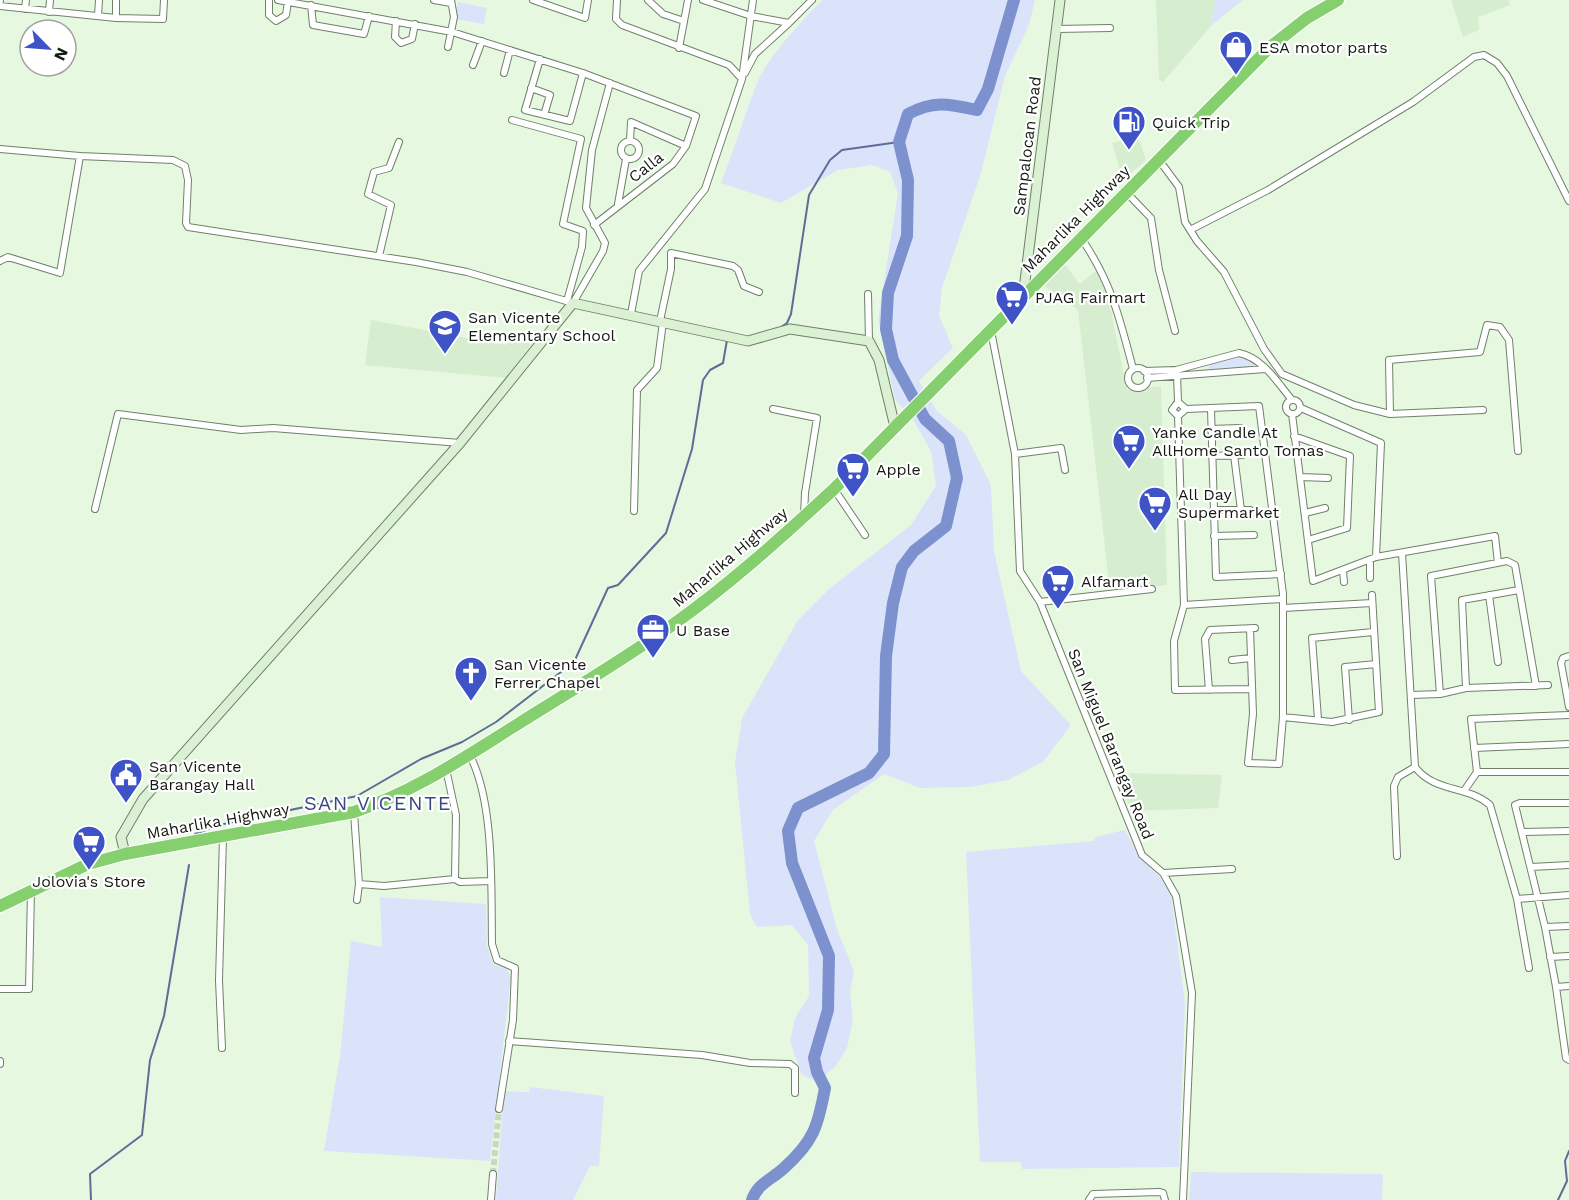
<svg xmlns="http://www.w3.org/2000/svg" width="1569" height="1200" font-family="'Work Sans',sans-serif">
	<rect width="100%" height="100%" fill="#e6f9e0"/>
	<path fill="#d6edcf" d="M1156 0H1215L1211 26 1163 82 1159 79Z
		M1451 0H1508L1510 5 1478 17 1479 30 1463 37Z
		M1138 136 1146 160 1123 180 1112 143Z
		M1065 264 1079 284 1096 271 1108 296 1127 390 1161 386 1167 585 1110 591 1078 310 1044 286Z
		M371 320 505 345 516 337 531 344 506 378 365 365Z
		M1118 773 1222 775 1218 808 1131 811Z"/>
	<path fill="#dbe3fa" d="M822 0H1035L1029 25 1005 76 981 173 942 288 939 316 953 348 919 381 937 411 966 435 991 485 994 551 1021 671 1071 725 1043 762 1008 780 971 787 920 788 884 774 833 810 814 841 837 929 854 971 850 993 853 1019 847 1048 836 1066 817 1082 801 1074 790 1041 795 1018 809 996 808 945 792 925 757 927 750 914 735 763 742 718 798 620 829 589 911 525 936 486 931 451 915 423 895 399 878 320 898 193 890 172 872 165 838 170 781 203 721 183C734 150 744 116 757 83 769 55 801 22 822 0Z
		M1215 0H1243L1211 26Z
		M458 2 487 8 484 24 455 19Z
		M1238 355 1254 362 1257 368 1209 369V363Z
		M1125 830 1138 856 1158 875 1171 894 1185 1004 1179 1167 1022 1169 1021 1162H980L966 852 1094 841 1095 837Z
		M380 897 486 904 487 945 493 964 506 969 511 976 490 1161 324 1151 340 1056 351 941 382 947Z
		M530 1087 604 1096 599 1166H590L573 1200H496L504 1091 529 1092Z
		M1191 1172 1383 1174 1382 1200H1189Z"/>
	<g fill="none" stroke-linecap="round" stroke-linejoin="round">
		<path stroke="#5e6d96" stroke-width="2" d="M781 327 787 323 791 314 809 195 830 160 842 150 899 142
			M195 834 219 825 357 796 421 759 462 742 496 722 574 662 608 588 618 585 666 533 692 449 703 380 710 370 723 363 727 340
			M91 1200 90 1174 142 1135 150 1060 164 1016 189 865
			M1558 1200 1567 1181 1565 1161 1569 1151"/>
		<path stroke="#7d91ce" stroke-width="12" d="M752 1200C758 1183 771 1180 784 1168 814 1141 818 1126 825 1088L817 1072 814 1058 828 1010 829 956 792 863 788 831 798 808 869 773 884 754 886 656 893 603 902 567 914 551 946 526 957 478 949 441 925 419 893 360 886 329 888 293 907 236 908 180 899 142 908 114C934 100 949 104 977 110L988 89 1014 0"/>
		<path stroke="#c6d8c1" stroke-width="6" stroke-dasharray="6 3" stroke-linecap="butt" d="M493 1174 499 1109"/>
		<g stroke="#70806b" stroke-width="8">
			<path id="street" d="M269 0V15L276 21 286 15 288 1
				M278 0 452 32 583 73 696 116 686 146 673 164 594 225
				M434 0 451 3
				M533 0 585 18 588 0
				M617 0 616 19 622 25 729 65 742 79 705 189 639 271 631 314
				M648 0 663 14 684 21
				M703 0 751 16 789 23 812 0
				M0 1V0
				M311 5 313 25 364 34 369 16
				M0 6 116 18 163 19 164 0
				M25 9 26 0
				M49 12 50 0
				M98 16 99 0
				M116 18V0
				M396 21 395 37 401 43 412 39 415 24
				M1057 29 1110 28
				M448 47 454 17 451 0
				M679 48 688 0
				M540 59 525 110 570 121 583 73
				M473 65 482 41
				M504 73 510 50
				M745 73 755 54 789 23
				M742 79 753 0
				M531 88 550 95 544 115
				M512 120 581 139 563 224 583 231 582 247 567 301
				M621 150a9 9 0 1 1 18 0a9 9 0 1 1-18 0Z
				M630 141 631 122 686 146
				M0 149 80 156 173 160 185 166 188 180 186 223 188 227 416 262 467 272 573 303 603 251 605 243 586 208 592 150 610 83
				M1159 160 1179 187 1185 222 1197 241 1224 272 1264 349 1282 374 1354 405 1390 414 1389 360 1480 352 1487 325 1500 327 1509 340 1518 451
				M1126 192 1151 218 1159 270 1175 331
				M618 204 626 159
				M1190 230 1268 190 1413 102 1474 57 1484 55 1497 63 1507 76 1569 201
				M1081 238C1111 281 1120 319 1133 369
				M379 256 391 205 368 194 374 172 389 168 399 142
				M0 261 8 257 60 273 80 156
				M868 294 869 341
				M660 321 671 269V253L733 266 738 270 744 286 759 292
				M991 331 1015 454 1020 571 1040 602 1142 855 1163 873 1176 896 1192 993 1183 1200
				M1128 378a10 10 0 1 1 20 0a10 10 0 1 1-20 0Z
				M1144 371 1176 370 1239 353C1263 358 1277 382 1292 400
				M1177 374 1178 402 1172 410 1178 416 1186 409 1178 402
				M1147 378 1265 369
				M1286 407a7 7 0 1 1 14 0a7 7 0 1 1-14 0Z
				M1301 408 1381 443 1376 557
				M773 409 817 418 805 493 804 516
				M1186 409 1259 406 1283 594V717L1279 764 1248 763 1253 714 1250 629
				M1211 409 1216 577 1281 574
				M1292 414 1313 581 1376 557 1495 536 1498 563
				M1390 414 1483 410
				M1178 416 1184 605 1174 641 1175 690 1252 689
				M1210 429 1240 428
				M1294 436 1350 456 1347 528 1308 540
				M1015 454 1061 448 1065 470
				M1234 455 1241 510
				M1211 456 1243 455
				M1300 477 1328 478
				M834 489 865 535
				M95 509 118 414 241 430 273 428 460 443
				M1213 510H1250
				M634 511 637 390 657 368 663 322
				M1305 513 1325 508
				M1214 536 1254 535
				M1402 553 1415 767C1435 793 1467 785 1490 805L1517 899 1529 968
				M1370 562V578
				M1343 571 1344 582
				M1489 595 1498 662
				M1040 602 1152 589
				M1184 605 1282 599
				M1283 608 1372 603
				M1569 656 1563 658 1561 663 1569 707
				M1232 660 1251 658
				M1466 688 1462 600 1519 590
				M1209 690 1205 639 1210 630 1255 628
				M1440 694 1431 576 1507 561 1515 565 1536 686
				M1411 695 1440 694 1466 688 1548 685
				M1283 717 1332 722 1379 712 1372 595
				M1318 719 1312 638 1373 632
				M1349 720 1345 667 1376 664
				M1474 748 1569 744
				M469 754C495 801 491 890 492 944L497 960 515 968 513 1020 499 1109
				M446 769 456 815 455 879
				M1477 772 1471 719 1569 715
				M1464 791 1477 772H1569
				M354 813 359 884 384 886 455 879 460 882 491 881
				M1522 832 1569 831
				M1397 856 1394 786 1398 777 1415 767
				M1531 867 1569 865
				M1163 873 1232 869
				M1517 899 1569 895
				M357 900 359 884
				M1545 927 1515 805 1520 803H1569
				M1550 957 1569 956
				M1569 986 1556 987 1566 1058 1569 1060
				M1556 987 1545 927 1569 926
				M0 989H29L31 890
				M509 1041 702 1055 750 1063 790 1064 795 1068V1093
				M222 1048 219 980 223 837
				M0 1061V1064
				M491 1200 493 1174
				M1089 1200 1093 1194 1159 1192 1163 1193 1165 1200"/>
		</g>
		<g stroke="#70806b" stroke-width="11">
			<path id="secondary" d="M1023 297 1060 0
				M125 854 121 837 143 799 460 443 573 303 748 341 790 329 869 341 879 360 895 427"/>
		</g>
		<g stroke="#fff" stroke-width="14">
			<path id="highway" d="M0 906 88 864 125 854 354 812C414 792 465 757 518 724 569 692 621 661 671 626 729 585 782 537 834 489L1270 47 1307 18 1338 0"/>
		</g>
		<use href="#street" stroke="#fff" stroke-width="6"/>
		<use href="#secondary" stroke="#dbf1d4" stroke-width="9"/>
		<use href="#highway" stroke="#86cf6e" stroke-width="12"/>
	</g>
	<defs>
		<g id="shop-pin" transform="scale(1.725)"><path d="M0 17L-7.5 6A9.5 9.5 0 1 1 7.5 6Z" fill="#3d53c6" stroke="#fff"/><path d="M-5-2.5h2.3a2.7 3.5 0 0 1 5.4 0H5L5.5 6h-11ZM-1.5-2.5h3a1.5 2.3 0 0 0-3 0Z" fill="#fff"/></g>
		<g id="fuel-pin" transform="scale(1.725)"><path d="M0 17L-7.5 6A9.5 9.5 0 1 1 7.5 6Z" fill="#3d53c6" stroke="#fff"/><path d="M-5.5-6h7V0h2V4h1.3V-2.5L3-4.5l.8-.8L6-3V5H2.5V1h-1V6h-7ZM-4.2-4.7v3.2H.2V-4.7Z" fill="#fff"/></g>
		<g id="supermarket-pin" transform="scale(1.725)"><path d="M0 17L-7.5 6A9.5 9.5 0 1 1 7.5 6Z" fill="#3d53c6" stroke="#fff"/><path d="M-6-5.5h2.5l.6 2H6L4.5 2H-2.5L-4.4-4H-6ZM-1.5 3.2a1.3 1.3 0 1 0 .1 0ZM3 3.2a1.3 1.3 0 1 0 .1 0Z" fill="#fff"/></g>
		<g id="school-pin" transform="scale(1.725)"><path d="M0 17L-7.5 6A9.5 9.5 0 1 1 7.5 6Z" fill="#3d53c6" stroke="#fff"/><path d="M0-5L7-2L0 1L-7-2ZM-4 1L0 2.5L4 1V4Q0 6-4 4Z" fill="#fff"/></g>
		<g id="office-pin" transform="scale(1.725)"><path d="M0 17L-7.5 6A9.5 9.5 0 1 1 7.5 6Z" fill="#3d53c6" stroke="#fff"/><path d="M-6-3h4V-5.5h4V-3h4V5H-6ZM-1-4.5V-3h2v-1.5ZM-6 0V1H6V0Z" fill="#fff"/></g>
		<g id="church-pin" transform="scale(1.725)"><path d="M0 17L-7.5 6A9.5 9.5 0 1 1 7.5 6Z" fill="#3d53c6" stroke="#fff"/><path d="M-1.2-6h2.4v3.5h3.3v2.4h-3.3V6h-2.4V-.1h-3.3v-2.4h3.3Z" fill="#fff"/></g>
		<g id="civic-pin" transform="scale(1.725)"><path d="M0 17L-7.5 6A9.5 9.5 0 1 1 7.5 6Z" fill="#3d53c6" stroke="#fff"/><path d="M-.6-6.5H3V-4.5H.6V-3L4-1V1h2V6H-6V1h2V-1L-.6-3ZM-1.2 2.5V6h2.4V2.5Z" fill="#fff"/></g>
	</defs>
	<g fill-rule="evenodd">
		<use href="#shop-pin" x="1236" y="47"/>
		<use href="#fuel-pin" x="1129" y="122"/>
		<use href="#supermarket-pin" x="1012" y="297"/>
		<use href="#school-pin" x="445" y="326"/>
		<use href="#supermarket-pin" x="1129" y="441"/>
		<use href="#supermarket-pin" x="853" y="469"/>
		<use href="#supermarket-pin" x="1155" y="503"/>
		<use href="#supermarket-pin" x="1058" y="581"/>
		<use href="#office-pin" x="653" y="630"/>
		<use href="#church-pin" x="471" y="673"/>
		<use href="#civic-pin" x="126" y="775"/>
		<use href="#supermarket-pin" x="89" y="842"/>
	</g>
	<g text-anchor="middle" dominant-baseline="central" stroke-width="4.5" stroke-linejoin="round" paint-order="stroke">
		<g font-size="16" fill="#141a12" stroke="#fff" text-anchor="start">
			<text x="1259" y="47">ESA motor parts</text>
			<text x="1152" y="122">Quick Trip</text>
			<text x="1035" y="297">PJAG Fairmart</text>
			<text x="468" y="317">San Vicente<tspan x="468" dy="18">Elementary School</tspan></text>
			<text x="1152" y="432">Yanke Candle At<tspan x="1152" dy="18">AllHome Santo Tomas</tspan></text>
			<text x="876" y="469">Apple</text>
			<text x="1178" y="494">All Day<tspan x="1178" dy="18">Supermarket</tspan></text>
			<text x="1081" y="581">Alfamart</text>
			<text x="676" y="630">U Base</text>
			<text x="494" y="664">San Vicente<tspan x="494" dy="18">Ferrer Chapel</tspan></text>
			<text x="149" y="766">San Vicente<tspan x="149" dy="18">Barangay Hall</tspan></text>
			<text x="89" y="881" text-anchor="middle">Jolovia's Store</text>
		</g>
		<g font-size="16" fill="#141a12" stroke="#fff">
			<text transform="translate(1027 146) rotate(-83)">Sampalocan Road</text>
			<text transform="translate(646 167) rotate(-38)">Calla</text>
			<text transform="translate(1076 219) rotate(-45)">Maharlika Highway</text>
			<text transform="translate(730 557) rotate(-40)">Maharlika Highway</text>
			<text transform="translate(1111 744) rotate(68)">San Miguel Barangay Road</text>
			<text transform="translate(218 821) rotate(-10)">Maharlika Highway</text>
		</g>
		<g font-size="20" letter-spacing="1.5" fill="#374782" stroke="#fff">
			<text x="378" y="803">SAN VICENTE</text>
		</g>
	</g>
	<g transform="translate(48 48) rotate(115)"><circle r="28" fill="#ffffff" stroke="#a1a3a0" stroke-width="1.5"/>
	<path d="M0-4.5L10 22L0 15L-10 22Z" fill="#3d53c6"/>
	<text y="-9" font-size="16" font-weight="bold" text-anchor="middle" fill="#141a12">N</text>
	</g>
</svg>
